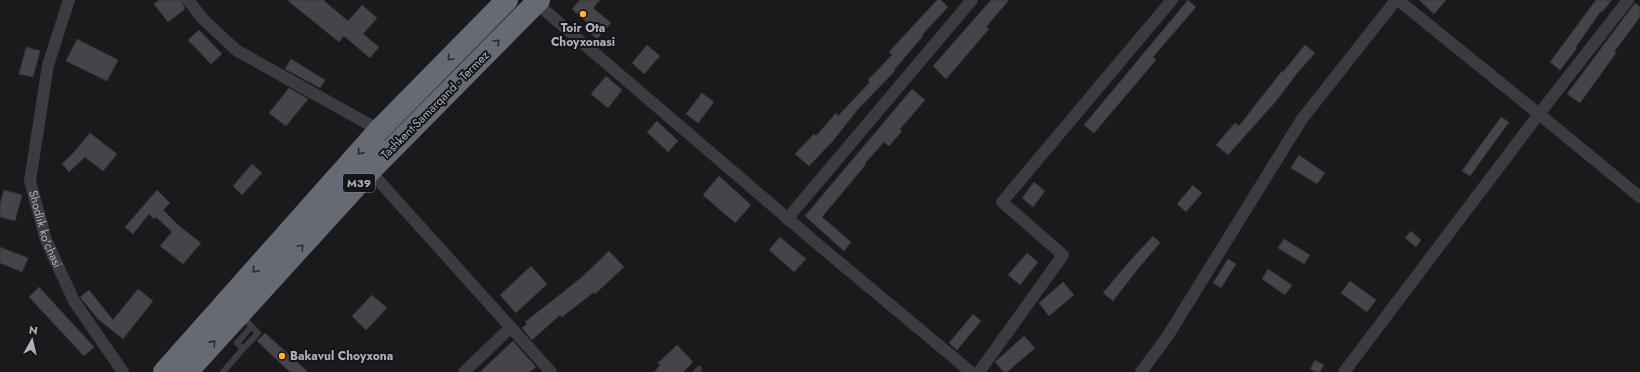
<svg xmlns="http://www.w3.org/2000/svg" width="1640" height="372" font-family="Jost,sans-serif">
	<rect width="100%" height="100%" fill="#1a1a1d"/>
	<path fill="#44454a" stroke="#343439" d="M159 0H181L185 9 168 22 154 4Z
		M287 0H323L348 21 362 5 377 18 363 34 379 47 370 58 344 36 339 42Z
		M580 0H600L593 8 611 23 597 39 588 31 592 27 572 9Z
		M937 0H941L948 7 922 35 923 36 894 70 895 71 859 108 832 142 809 166 795 154 814 134 816 136 836 113 838 116 855 98 870 82 868 80 892 55 889 52Z
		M991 0H1009L986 27 989 29 946 79 933 66Z
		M1188 0 1196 7 1153 57 1156 60 1094 133 1084 125Z
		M1419 0H1446L1434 14Z
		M1596 0H1612L1602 12 1601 11 1575 48H1577L1560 70 1550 62Z
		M1635 3 1640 7V17L1614 52 1616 53 1580 103 1567 94Z
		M199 30 222 54 211 64 188 40Z
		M77 39 118 60 107 81 66 61Z
		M647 45 660 56 644 74 632 63Z
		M1305 45 1315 53 1298 72 1276 101 1228 155 1216 145 1235 123 1239 126 1282 71 1283 72Z
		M26 47 40 51 33 77 19 74Z
		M291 59 325 80 320 88 285 69Z
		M606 76 622 90 608 108 591 94Z
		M289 88 308 99 286 126 269 113Z
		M912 89 925 100 900 129 902 131 889 146 884 142 865 163 866 164 822 217 851 242 844 251 805 216Z
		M702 93 714 102 698 123 686 114Z
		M1501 117 1509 122 1470 176 1462 171Z
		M657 121 678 141 668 152 647 132Z
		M90 133 117 154 103 171 85 157 69 172 62 164 76 150Z
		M1299 155 1325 173 1317 184 1291 168Z
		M252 164 262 173 242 195 233 186Z
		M719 176 751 205 735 223 703 195Z
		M1034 182 1045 191 1033 207 1022 198Z
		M1193 185 1202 193 1186 212 1177 204Z
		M4 190 22 195 15 221 0 217V204Z
		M157 190 170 203 163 210 178 225 201 243 183 264 160 246 172 232 156 217 154 219 149 214 133 234 125 227Z
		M1411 231 1421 240 1416 247 1405 238Z
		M1153 236 1160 243 1137 270 1113 301 1103 293 1128 263Z
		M780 237 806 259 794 272 769 250Z
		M1284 239 1310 255 1304 264 1278 248Z
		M0 247 28 258 22 272 0 263Z
		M609 251 624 267 595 294 594 292 562 317 560 315 532 340 522 328 527 324 525 322 581 278Z
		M1027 253 1038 262 1020 285 1008 275Z
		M1228 259 1236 264 1221 288 1213 283Z
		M531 266 547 284 516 313 500 295Z
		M1268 269 1292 285 1285 295 1262 279Z
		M1350 281 1376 300 1367 312 1341 293Z
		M1063 282 1074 295 1049 316 1039 303Z
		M39 287 94 347 84 356 29 297Z
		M138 289 153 301 123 339 98 319 80 297 89 290 113 320Z
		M372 295 387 308 366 330 352 316Z
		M973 314 981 321 957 350 949 343Z
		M265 333 308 372H290L257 341Z
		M1024 336 1035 348 1007 372H1004L995 362Z
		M513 341 536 367 530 372H480Z
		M677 345 693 362 683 372H654L660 365 658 363Z
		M1315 360 1324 365 1320 372H1316L1310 369Z"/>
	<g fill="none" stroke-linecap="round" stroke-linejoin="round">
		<path stroke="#3b3c42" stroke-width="6" d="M242 316 258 333 243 349 237 343 251 327
			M223 372 243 349
			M696 372 699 369"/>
		<g stroke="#3b3c42" stroke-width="12">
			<path id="s1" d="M69 0 48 65 30 181 46 240 74 301 123 372"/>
			<path d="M188 0 203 19 236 50 379 130"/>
			<path d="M1398 0 1539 114 1640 197"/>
			<path d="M536 3 821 247 971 372"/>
			<path d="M370 171 551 372"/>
			<path d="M787 219 972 0"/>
			<path d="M464 372 510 328"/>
			<path d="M979 372 1063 255 1002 202 1172 0"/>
			<path d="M1141 372 1167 337 1302 119 1396 0"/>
			<path d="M1344 372 1539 114 1628 0"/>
		</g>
		<path stroke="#666a74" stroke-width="22" d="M164 372 379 130 507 0
			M187 372 370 171 539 0"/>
	</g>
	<defs><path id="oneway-chevron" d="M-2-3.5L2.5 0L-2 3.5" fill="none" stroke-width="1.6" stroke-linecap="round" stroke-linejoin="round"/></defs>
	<g stroke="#292a2f">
		<use href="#oneway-chevron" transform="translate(497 42) rotate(-45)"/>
		<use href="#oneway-chevron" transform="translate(450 58) rotate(134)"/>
		<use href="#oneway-chevron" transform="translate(360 152) rotate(132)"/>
		<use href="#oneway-chevron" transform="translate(301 247) rotate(-47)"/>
		<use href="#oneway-chevron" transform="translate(255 270) rotate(132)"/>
		<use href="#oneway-chevron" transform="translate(213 343) rotate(-48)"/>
	</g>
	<g fill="#ffb330" stroke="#151518" stroke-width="1.5">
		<circle cx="583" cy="14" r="4"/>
		<circle cx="282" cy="356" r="4"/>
	</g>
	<g text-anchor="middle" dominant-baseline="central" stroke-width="4" stroke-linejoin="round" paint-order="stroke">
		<rect fill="#151518" stroke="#7f838c" stroke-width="1" x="343" y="174" width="32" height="18" rx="3"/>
		<g font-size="11" font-weight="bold" fill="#acb2bd">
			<text x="359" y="183">M39</text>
		</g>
		<g font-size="12" font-weight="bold" fill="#acb2bd" stroke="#151518">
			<text x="583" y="28">Toir Ota<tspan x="583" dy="14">Choyxonasi</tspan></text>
			<text x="290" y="356" text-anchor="start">Bakavul Choyxona</text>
		</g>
		<g font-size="12" fill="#acb2bd" stroke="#151518">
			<text transform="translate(435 105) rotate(-45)">Tashkent-Samarqand - Termez</text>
			<text stroke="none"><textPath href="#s1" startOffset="236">Shodlik ko'chasi</textPath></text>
		</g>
	</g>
	<g transform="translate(32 340) rotate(8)" stroke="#151518" stroke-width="3" paint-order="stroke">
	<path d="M0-3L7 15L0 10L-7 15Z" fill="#acb2bd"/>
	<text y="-6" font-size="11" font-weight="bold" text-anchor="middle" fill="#acb2bd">N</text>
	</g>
</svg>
